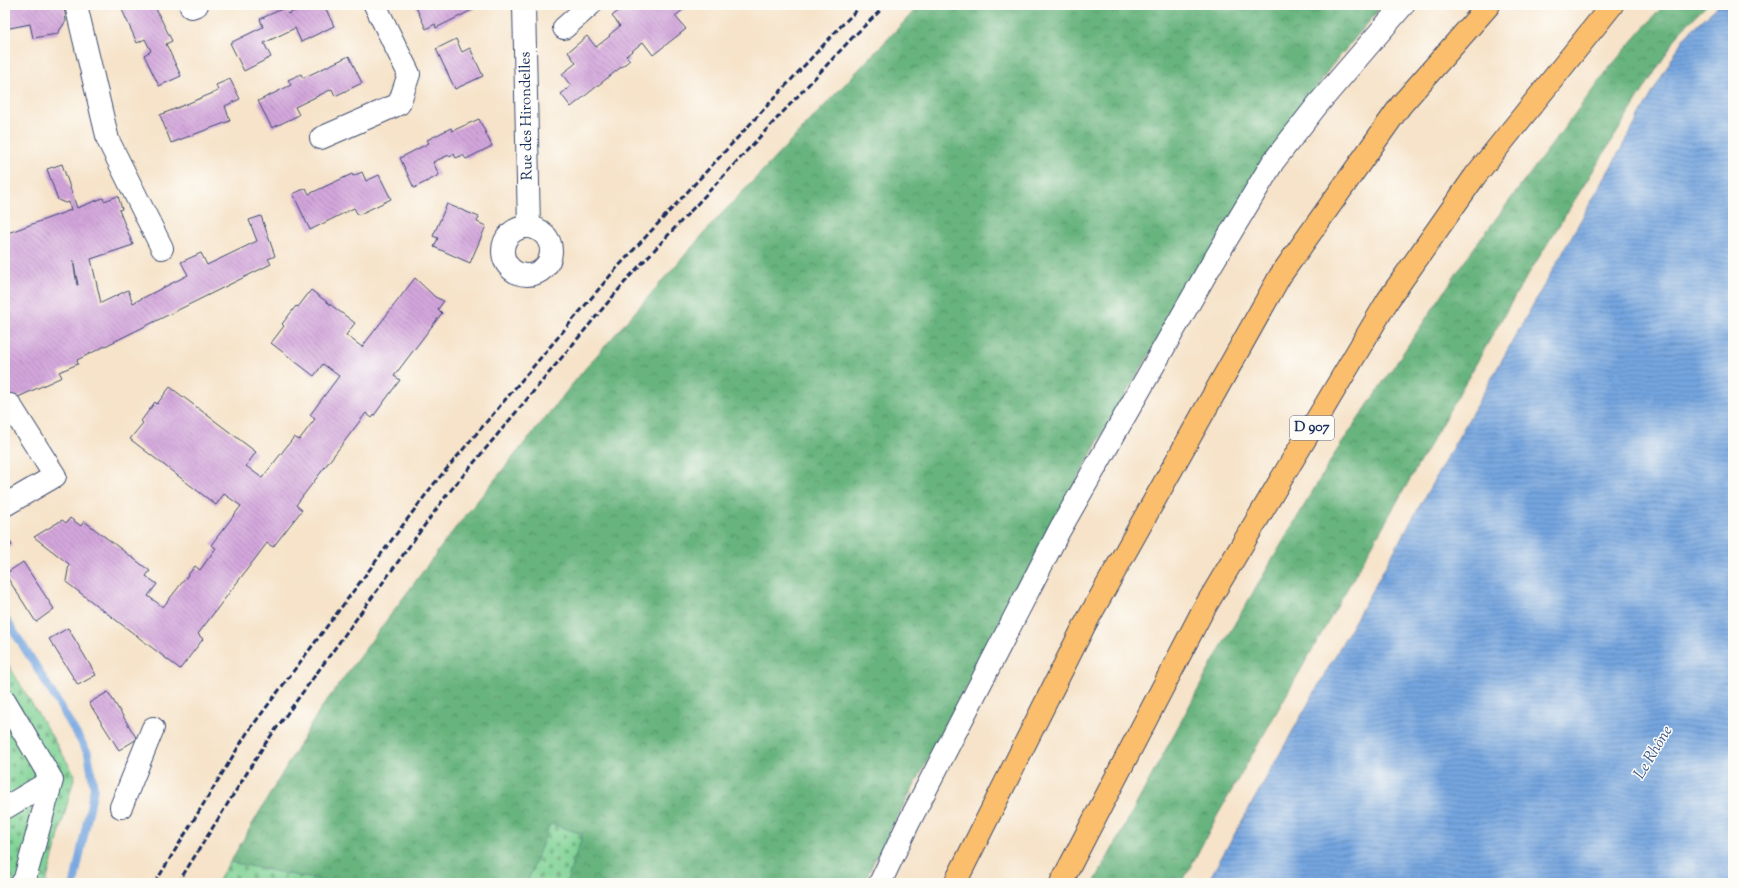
<svg xmlns="http://www.w3.org/2000/svg" width="1738" height="888" font-family="'Sorts Mill Goudy',serif">
	<defs>
		<pattern id="forest-crowns" width="20" height="18" patternUnits="userSpaceOnUse"><rect width="20" height="18" fill="#67b47e"/><path d="M2 6a3 3 0 1 1 6 0M12 15a3 3 0 1 1 6 0" fill="none" stroke="#54936a"/></pattern>
		<pattern id="cemetery-stones" width="16" height="16" patternUnits="userSpaceOnUse"><rect width="16" height="16" fill="#7fd294"/><path d="M2 7V4a2 2 0 0 1 4 0v3zM10 15v-3a2 2 0 0 1 4 0v3z" fill="#67ab7c"/></pattern>
		<pattern id="water-rules" width="6" height="5" patternUnits="userSpaceOnUse"><rect width="6" height="5" fill="#75a5df"/><path d="M0 2.5h6" fill="none" stroke="#5f87b8"/></pattern>
		<pattern id="building-back-hatch" width="6" height="6" patternUnits="userSpaceOnUse"><rect width="6" height="6" fill="#d3a6db"/><path d="M-1 5l2 2M0 0l6 6M5-1l2 2" fill="none" stroke="#aa88b5"/></pattern>
	</defs>
	<rect width="100%" height="100%" fill="#fdfcf7"/>
	<filter id="ink" filterUnits="userSpaceOnUse"><feTurbulence type="fractalNoise" baseFrequency=".025" numOctaves="2"/><feDisplacementMap in="SourceGraphic" scale="8" xChannelSelector="R" yChannelSelector="G"/><feConvolveMatrix kernelMatrix="1 2 1 2 8 2 1 2 1" color-interpolation-filters="sRGB"/></filter>
	<filter id="wash" filterUnits="userSpaceOnUse"><feTurbulence type="fractalNoise" baseFrequency=".012" numOctaves="4" result="noise"/><feDisplacementMap in="SourceGraphic" scale="16" xChannelSelector="R" yChannelSelector="G"/><feGaussianBlur stdDeviation="0.9" result="paint"/><feColorMatrix in="noise" values="0 0 0 0 0 0 0 0 0 0 0 0 0 0 0 0 0 1.4 0 .05"/><feComposite in="paint" operator="in"/></filter>
	<g filter="url(#wash)">
		<rect width="100%" height="100%" fill="#f6e3c9"/>
		<path fill="url(#forest-crowns)" stroke="#41726e" d="M920 5H1383L1329 69 1199 271 1102 434 875 859 864 883H566L583 834 550 824 527 883H332L230 862 319 711 453 531 584 370 714 222Z
			M1664 5H1707L1681 30 1516 294 1217 816 1182 883H1094L1221 647 1334 455 1471 252 1610 67Z"/>
		<path fill="url(#cemetery-stones)" stroke="#4d8079" d="M5 659 75 775 46 883H5Z
			M550 824 583 834 566 883H527Z
			M230 862 332 883H216Z"/>
		<path fill="url(#water-rules)" stroke="#486a9e" d="M1719 5H1733V883H1207L1684 37Z"/>
		<g fill="none" stroke-linecap="round" stroke-linejoin="round">
			<path stroke="#75a5df" stroke-width="8" d="M5 618 36 666 88 753 94 788 74 883"/>
		</g>
		<g id="blocks">
			<path fill="url(#building-back-hatch)" fill-rule="evenodd" d="M5 5H64L66 21 57 34 33 38 30 24 5 29Z
				M120 5H154L172 41 166 44 181 76 159 86 144 55 151 51 145 39 137 43Z
				M308 5H324L334 26 301 42 295 28 264 43 271 57 244 71 230 43 263 27 260 19 284 8 288 14Z
				M415 5H480V6L436 28 435 24 426 29Z
				M626 5H689L675 16 686 29 653 55 643 42 626 56 630 60 571 107 561 94 571 86 562 74 576 63 568 52 587 36 596 47 610 36 609 35 620 26 612 16Z
				M456 39 462 52 470 48 483 76 455 89 436 49Z
				M349 56 362 83 335 96 332 89 295 107 299 115 272 128 258 101 291 85 288 80 301 74 303 78Z
				M230 79 240 99 225 106 230 121 171 143 160 115 218 91 216 85Z
				M479 119 492 146 466 159 463 155 456 158 454 154 450 157 449 155 433 162 439 175 414 188 400 158 429 143 427 140 451 128 452 131Z
				M62 164 77 208 103 198 104 201 118 196 122 209 119 210 133 245 91 259 101 303 128 290 133 303 188 275 181 262 201 253 207 265 257 241 249 220 261 216 275 256 268 259 271 264 77 360 78 364 59 372 62 377 5 403V234L71 210 69 202 65 203 58 200 47 169ZM73 260 78 285H77Z
				M362 172 366 181 379 175 391 199 358 215 354 208 310 230 293 194 306 188 309 194 352 174 353 176Z
				M447 204 479 217 477 222 486 226 470 263 434 247 438 238 433 236Z
				M415 278 435 297 444 301 438 309 442 313 394 376 400 380 372 418 366 413 296 505 302 510 273 547 267 543 198 634 203 639 180 669 66 582 69 564 34 537 62 520 66 523 70 518 81 526 84 521 150 571 146 576 157 584 148 596 163 607 195 566 200 570 216 548 211 545 241 506 224 494 216 505 130 439 143 423 141 421 155 402 157 404 170 387 256 452 246 466 262 478 294 437 299 440 315 419 310 415 339 376 323 364 314 376 271 343 284 326 282 324 296 306 298 307 311 290 355 323 346 335 362 347Z
				M5 534 12 545 5 550Z
				M23 562 54 609 36 622 5 574Z
				M68 628 96 675 78 685 49 639Z
				M108 692 137 739 119 750 89 703Z"/>
		</g>
	</g>
	<g filter="url(#ink)">
		<use href="#blocks" fill-opacity="0" stroke="#3c4a6e" stroke-width="1"/>
		<g fill="none" stroke-linecap="round" stroke-linejoin="round">
			<g stroke="#3c4a6e" stroke-width="24">
				<path id="minor" d="M76 5 108 140 162 248
					M524 5 529 227
					M191 7 197 5
					M564 28 590 5
					M321 138 399 104 409 74 375 5
					M503 251a24 24 0 1 1 48 0a24 24 0 1 1-48 0Z
					M5 505 55 476 10 405
					M5 701 52 780 24 882 22 883
					M121 807 153 728
					M5 808 52 780
					M880 883 908 824 1059 531 1207 272 1273 162 1318 104 1403 5"/>
			</g>
			<g stroke="#3c4a6e" stroke-width="24">
				<path id="highway" d="M955 883 1084 626 1280 276 1401 105 1489 5
					M1061 883 1202 612 1388 300 1475 176 1612 5"/>
			</g>
			<use href="#minor" stroke="#fff" stroke-width="22"/>
			<use href="#highway" stroke="#fabe6d" stroke-width="22"/>
			<path stroke="#1b2f5e" stroke-width="3" stroke-dasharray="6 3" stroke-linecap="butt" d="M155 883 247 733 433 485 615 270 841 26 862 5
				M178 883 265 744 446 496 630 276 852 38 886 5"/>
		</g>
	</g>
	<g text-anchor="middle" dominant-baseline="central" stroke-width="3" stroke-linejoin="round" paint-order="stroke">
		<rect fill="#fdfcf7" stroke="#5f6c8c" stroke-width="1" x="1290" y="416" width="44" height="24" rx="3"/>
		<g font-size="14" font-weight="bold" fill="#1b2f5e">
			<text x="1312" y="428">D 907</text>
		</g>
		<g font-size="15" fill="#1b2f5e" stroke="#fdfcf7">
			<text transform="translate(527 116) rotate(-91)">Rue des Hirondelles</text>
		</g>
		<g font-size="16" font-style="italic" fill="#3a588b" stroke="#fdfcf7">
			<text transform="translate(1654 753) rotate(-59)">Le Rhône</text>
		</g>
	</g>
	<rect width="1738" height="888" fill="none" stroke="#fdfcf7" stroke-width="20"/>
</svg>
